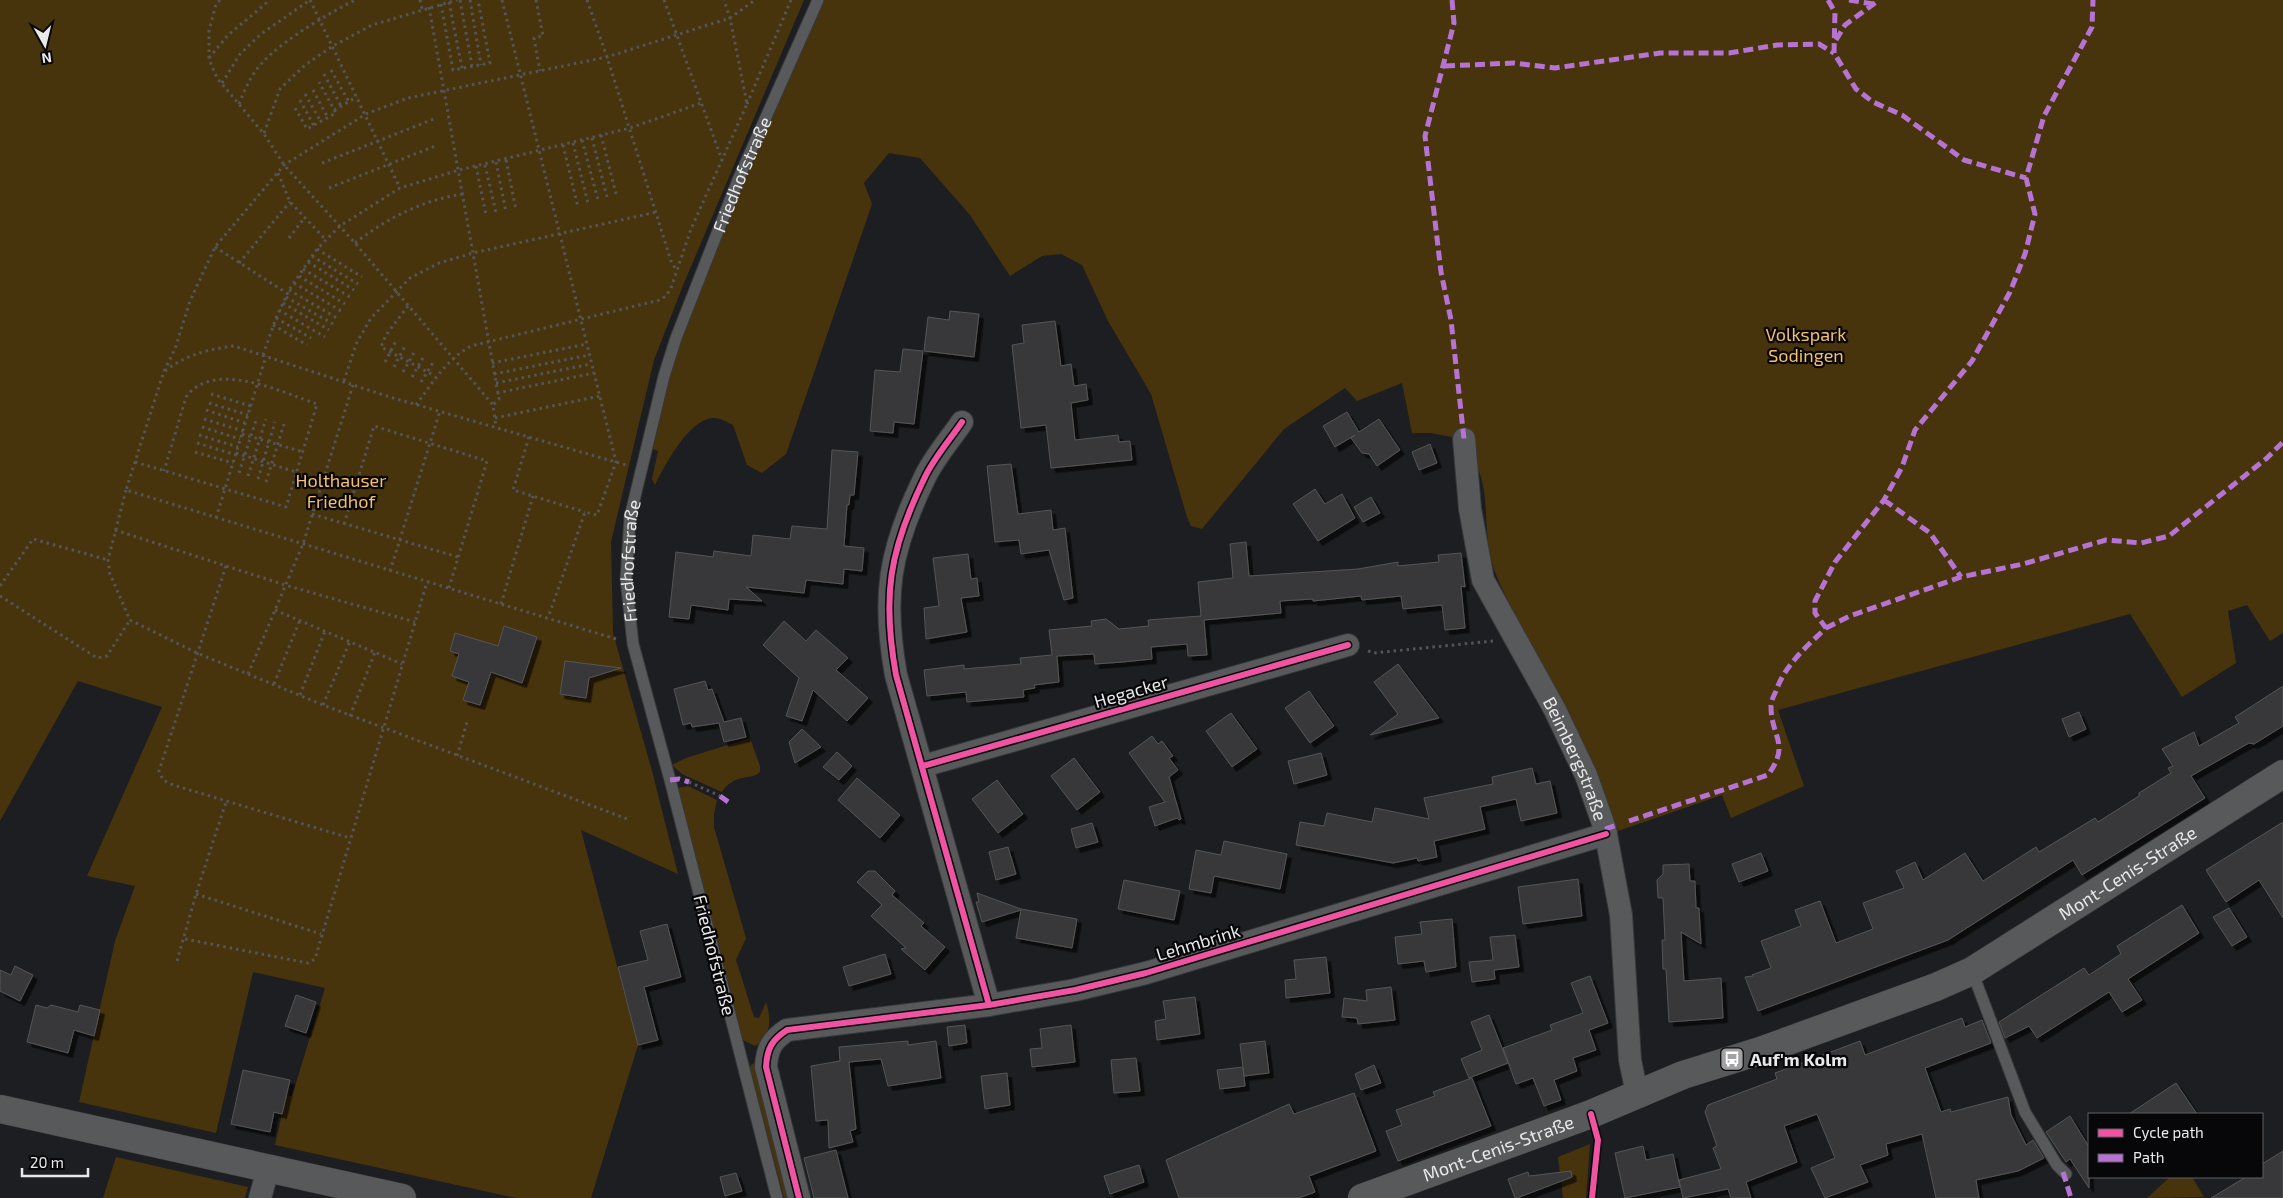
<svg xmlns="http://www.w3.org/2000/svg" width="2283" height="1198" font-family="'Exo 2',sans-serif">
	<defs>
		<filter id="shadow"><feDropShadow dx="4.5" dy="4.5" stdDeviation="0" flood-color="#0009"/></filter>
	</defs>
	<rect width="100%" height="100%" fill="#1d1e21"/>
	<path fill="#48340c" d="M0 0H804L684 283 654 360 611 542 613 633 652 771 678 874 581 830 638 1045 591 1198H516L275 1145 286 1096H292L325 988 253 972 216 1133 79 1102 115 941 135 886 87 876 162 707 78 681 0 821Z
		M823 0H2283V633L2270 641 2247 605 2228 611 2236 663 2182 697 2130 614 1778 710 1804 786 1731 818 1722 795 1618 831C1589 742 1534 663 1497 577 1483 544 1489 517 1483 485 1481 474 1475 463 1472 452L1456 451 1452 437 1431 433H1412L1402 383 1357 401 1345 388 1284 429 1202 529 1191 526 1187 517 1151 394 1108 321 1082 265 1061 254 1042 256 1010 276 970 215 920 158 889 153 864 183 872 204 786 454 762 473 747 465 733 425C725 421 717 416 708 419 686 425 665 465 655 485L652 479 658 451 653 449 669 377 681 339 744 180Z
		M750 738 760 766V772C752 781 735 772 722 792L682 774 672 765 686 758Z
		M688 786 717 800 714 814V827L746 938 736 960 754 1017 759 1018 766 1002C771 1018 772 1036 755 1046L743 1040 678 788Z
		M756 1062 790 1198H784L750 1068 751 1065Z
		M1590 1144 1586 1198H1563L1558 1157Z
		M116 1157 248 1187 245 1198H103Z
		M2170 1177H2192L2204 1197 2147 1198Z"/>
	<path fill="#38383b" stroke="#545557" filter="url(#shadow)" d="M950 311 979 314 974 357 924 351 928 317 949 320Z
		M1055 321 1061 366 1071 364 1074 386 1086 384 1088 400 1071 403 1075 440 1118 435 1119 442 1130 441 1132 460 1051 468 1046 425 1021 428 1012 345 1024 343 1022 325Z
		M903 349 923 351 914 424 894 422 893 433 870 431 875 370 900 372Z
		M1347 412 1359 432 1379 419 1400 450 1377 466 1369 454 1362 453 1351 438 1355 435 1335 447 1323 426Z
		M1430 444 1437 463 1419 470 1412 452Z
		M832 450 858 452 854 495H850L849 505H847L844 546 864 548 862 571 844 569 843 584 806 580 804 593 746 587 762 601 729 599 728 610 691 605 689 619 669 617 676 552 713 557 714 551 751 556 753 535 790 539 792 526 827 529Z
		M1011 464 1018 514 1051 510 1053 530 1065 528 1073 598 1064 600 1049 550 1021 554 1019 540 995 542 987 466Z
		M1315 489 1325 504 1342 494 1355 518 1318 541 1293 504Z
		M1371 497 1380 513 1363 522 1354 507Z
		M1246 542 1249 576 1358 569 1398 562V566L1439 562 1438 555 1461 553 1465 587 1461 586 1465 628 1445 630 1442 605 1403 609 1401 596 1362 600 1361 596 1313 601V599L1280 601 1281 613 1204 620 1207 655 1188 656 1187 644 1151 647 1152 659 1123 662 1095 664 1094 654 1057 656 1059 682 1034 685 1035 688 1023 690 1024 697 967 702 966 692 927 696 924 670 964 665V669L1021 664 1020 658 1052 655 1049 630 1092 626 1091 621 1106 619 1119 629 1149 626 1148 620 1201 616 1198 582 1233 578 1230 544Z
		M968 554 971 579 977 578 979 596 961 598 967 632 926 639 924 608 939 606 933 558Z
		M784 621 806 641 816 630 848 658 836 670 868 698 847 721 813 690 802 721 786 716 799 678 763 645Z
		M504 626 537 637 522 683 491 672 480 705 463 700 469 682 452 676 459 654 450 651 455 633 498 646Z
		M565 661 621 668 589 678 586 698 560 694Z
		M1398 664 1439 718 1370 735 1398 714 1374 682Z
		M705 681 708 690 712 689 724 722 741 718 746 737 724 742 719 723 692 727 691 723 683 725 674 689Z
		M2283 686V726L2254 744 2249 743 2191 776 2205 798 2143 837 2082 875 2073 860 1948 940 1758 1011 1745 977 1753 976 1752 975 1771 968 1761 941 1801 926 1795 910 1820 901 1836 943 1873 929 1863 903 1904 888 1896 871 1915 862 1923 880 1965 853 1983 881 2036 847 2039 852 2095 818 2098 822 2139 796V793L2171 773 2168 768 2173 766 2162 749 2194 732 2199 746 2239 723 2235 717Z
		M1309 691 1334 726 1310 743 1285 708Z
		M2079 712 2086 729 2069 737 2062 719Z
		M1231 713 1257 749 1232 767 1206 731Z
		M802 729 821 747 795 763 789 742Z
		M1152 736 1158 744 1162 741 1173 756 1169 758 1178 770 1169 777 1181 819 1179 820 1177 818 1155 826 1149 807 1165 802 1129 753Z
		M837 752 852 766 839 780 823 767Z
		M1321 753 1327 775 1294 784 1288 761Z
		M1074 758 1100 792 1077 810 1051 776Z
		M1532 768 1536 784 1550 781 1557 813 1521 821 1516 799 1480 807 1485 829 1434 841 1437 857 1418 861 1417 858 1393 863 1296 845 1300 822 1324 826 1327 813 1372 822 1375 808 1429 819 1424 798 1493 784 1492 777Z
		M857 778 900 815 880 838 838 800Z
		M997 780 1023 814 998 833 972 799Z
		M2283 822V918L2259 880 2226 902 2206 870Z
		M1092 823 1098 842 1076 848 1071 829Z
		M1224 841 1287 854 1280 889 1214 876 1211 893 1189 889 1196 850 1221 855Z
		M1008 847 1016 874 996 880 989 852Z
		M1761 853 1768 871 1739 882 1732 864Z
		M1689 864 1690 881H1695L1696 908H1699L1701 944 1681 932 1684 981 1721 978 1723 1018 1669 1022 1666 969H1663L1662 940H1665L1663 898H1658L1657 880 1663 874V865Z
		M868 871H875L895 891 892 895 924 923 921 926 945 947 925 970 901 949 906 948 871 916 882 905 857 882Z
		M1578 879 1582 916 1523 924 1518 887Z
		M1124 880 1180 891 1174 920 1118 909Z
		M977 893 1021 909 1077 919 1072 948 1016 938 1021 910 982 922 976 902H979Z
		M2182 905 2199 933 2128 979 2142 1000 2122 1012 2109 992 2037 1038 2029 1026 2005 1038 1999 1022 2084 968 2089 975 2121 954 2117 946Z
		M2229 908 2247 937 2232 946 2213 917Z
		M1452 919 1456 967 1426 972 1424 961 1398 964 1395 937 1422 934 1420 922Z
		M667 924 681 977 644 987 658 1040 638 1045 618 967 648 960 640 931Z
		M1515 935 1519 967 1494 970 1495 979 1472 982 1469 962 1493 960 1490 937Z
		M885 954 891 974 849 986 843 967Z
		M1326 957 1330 993 1286 998 1285 980 1296 979 1294 960Z
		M15 966 33 975 20 1001 0 991V970L11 975Z
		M1590 976 1608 1023 1589 1030 1596 1050 1573 1058 1577 1071 1554 1080 1561 1100 1544 1106 1533 1078 1516 1084 1503 1048 1552 1030 1550 1025 1583 1013 1571 983Z
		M1391 987 1395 1020 1358 1024 1357 1018 1342 1017 1344 998 1367 1001 1366 990Z
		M296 995 316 1002 306 1033 285 1026Z
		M1195 997 1200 1034 1157 1040 1155 1021 1166 1019 1163 1001Z
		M36 1005 47 1008 51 1005 78 1012 80 1005 100 1010 94 1036 74 1030 68 1053 27 1042Z
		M1489 1015 1508 1063 1469 1078 1461 1059 1482 1050 1471 1022Z
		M1962 1018 1965 1027 1982 1020 1991 1043 1925 1068 1941 1112 1950 1109 1951 1112 2008 1097 2011 1115 2026 1145 2033 1140 2044 1158 2018 1171 1976 1180 1979 1198H1936L1922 1134 1886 1144 1888 1155 1860 1165 1868 1182 1825 1198 1811 1168 1835 1158 1817 1114 1784 1126 1797 1162 1746 1182 1751 1198H1731L1728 1189 1683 1198 1679 1180 1721 1169 1713 1148 1717 1146 1705 1112 1708 1105 1777 1079 1775 1073 1860 1041 1865 1055Z
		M965 1025 967 1043 949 1046 947 1027Z
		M1071 1025 1075 1062 1032 1067 1030 1049 1042 1048 1040 1029Z
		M908 1041V1045L936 1041 941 1078 888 1086 881 1059 849 1062 856 1129 850 1131 853 1142 829 1148 828 1120 816 1121 811 1066 840 1061 839 1047Z
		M1265 1041 1269 1073 1244 1076 1243 1068 1245 1086 1220 1089 1217 1070 1243 1067 1240 1044Z
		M1136 1058 1140 1091 1114 1093 1111 1060Z
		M1374 1065 1381 1083 1361 1090 1355 1074Z
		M243 1070 290 1080 282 1114 274 1112 270 1132 231 1124Z
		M1007 1073 1010 1105 985 1109 981 1076Z
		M1472 1078 1491 1126 1398 1161 1386 1131 1402 1125 1396 1110 1435 1096 1433 1092Z
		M2176 1083 2197 1114H2129Z
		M1354 1093 1376 1151 1309 1176 1315 1192 1299 1198H1179L1166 1160 1289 1104 1294 1114Z
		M2070 1116 2089 1147V1188L2070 1159 2066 1162 2046 1132Z
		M1643 1146 1646 1160 1673 1154 1680 1187 1625 1198 1615 1153Z
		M836 1150 848 1198H814L804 1158Z
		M2283 1151V1198H2211L2246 1177H2262V1164Z
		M1139 1165 1144 1182 1110 1194 1104 1176Z
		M1571 1171 1572 1177 1517 1198H1515L1508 1179 1528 1172 1529 1176Z
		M736 1173 742 1191 725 1196 720 1177Z"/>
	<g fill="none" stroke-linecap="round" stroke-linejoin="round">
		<g stroke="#38393b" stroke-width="13">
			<g id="lane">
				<path d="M1972 971 2025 1112 2057 1165 2066 1174"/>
				<path id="s1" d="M777 1198 670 780 633 644 626 579 630 517 664 376 676 338 738 180 818 0"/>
			</g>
		</g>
		<g stroke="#38393b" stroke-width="24">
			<g id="street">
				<path d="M962 422C949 441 933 459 924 479 889 551 882 597 896 675L989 1005"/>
				<path id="s2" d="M1464 439 1470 509 1483 580 1555 710 1586 775 1605 829 1621 915 1630 1060 1637 1094"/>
				<path d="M923 766 1348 645"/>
				<path d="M260 1198 268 1169"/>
				<path d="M799 1198 766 1067C767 1048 772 1040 787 1030L989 1005 1075 990 1146 973 1606 834"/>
			</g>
		</g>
		<g stroke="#38393b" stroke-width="29">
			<g id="secondary">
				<path d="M0 1109 402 1198"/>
				<path id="s3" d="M1362 1198 1591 1114 1683 1075 1763 1050 1936 987 1972 971 2283 774"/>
			</g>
		</g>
		<path stroke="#545558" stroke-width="3" stroke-dasharray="2.5 4" stroke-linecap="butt" d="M220 0 216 4 209 31V59L217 78 264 134 284 165 355 243 493 405 496 427
			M310 0 400 188
			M420 0 422 9
			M460 0 472 66
			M470 0 481 65
			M502 0 616 462 597 515 585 512 548 618
			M536 0 543 36 534 38 540 71
			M587 0 607 57 671 261 676 270
			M664 0 722 160
			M449 2 462 68
			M441 4 453 70 490 63 478 0
			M429 7 499 399 493 405
			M209 58 228 35 270 0
			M331 70 349 102
			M324 74 341 106
			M222 83 240 54 261 34 310 0
			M313 90 328 118
			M305 94 321 122
			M300 100 314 126
			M239 104C245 89 251 75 262 63 283 40 326 15 355 0
			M747 104 791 0
			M295 108 307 129 336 113 319 82
			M334 110 357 97
			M264 133 280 89 305 65 333 46 372 25 457 0
			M601 135 616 194
			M592 138 607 197
			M582 140 598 200
			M573 143 588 203
			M563 145 578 207
			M506 160 516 210
			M496 162 506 212
			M322 163 434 119
			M485 165 496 213
			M476 166 486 215
			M278 173 290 202 326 240
			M329 188 435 146
			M289 238 305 217
			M355 243C387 218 423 200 463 194
			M215 247 288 294
			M317 249 362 277
			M312 256 358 284
			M308 262 354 290
			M239 263 290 202
			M303 269 350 297
			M299 276 345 304
			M294 283 341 311
			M289 290 337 318
			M286 297 333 324
			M283 303 329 330
			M408 306 386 335 381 347 435 376
			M279 310 325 337
			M276 318 311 338
			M273 325 307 345
			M263 355 276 318 289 290 317 249 340 226 400 188 459 170 630 128 701 103
			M385 362 396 341
			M492 363 587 344
			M394 367 405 346
			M165 371C185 355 209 349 234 346L393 398 626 465
			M403 372 415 351
			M494 374 589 355
			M412 377 424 356
			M344 381 356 344 371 318 410 278 439 263 473 253 657 212
			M421 382 434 361
			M496 383 591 364
			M497 393 594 373
			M211 394 251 406
			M209 403 248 415
			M416 405C433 382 446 360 471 346L660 300 666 296 671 288 691 229 747 104 730 18 724 0
			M206 410 245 423
			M495 418 600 396
			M204 419 243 431
			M202 427 240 439
			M242 434 303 452
			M199 435 238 447
			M529 437 513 490 585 512
			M197 443 236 455
			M195 452 233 463
			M236 453 296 472
			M135 462 286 507 317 404C281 392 214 359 186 397L164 471
			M239 473 257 417
			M248 476 266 419
			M258 479 275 422
			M266 482 284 424
			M126 490 108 560 110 574 130 620 197 653 323 705 630 820
			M312 514 458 557
			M216 518 266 356
			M344 524 374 426 487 461 449 588
			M115 530 285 585 415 622
			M226 566 159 771 163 780 173 785 350 838
			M390 571 440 411
			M0 586 33 539 108 560
			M0 596 97 658 107 656 130 620
			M501 604 533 496
			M275 610 402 664
			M616 639 126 490 164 371 175 349 190 301 215 247 284 165 366 114 408 98 607 57 730 18 755 0
			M1368 651 1374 653 1493 641
			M248 674 303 544 353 385
			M274 684 300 620
			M300 695 325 631
			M323 705 350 641
			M350 716 375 652
			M457 756 468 719
			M689 782 720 796
			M196 894 321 934
			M185 939 308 963 315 959 427 582
			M177 961 196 894 226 802"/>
		<use href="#lane" stroke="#58595b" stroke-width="11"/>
		<use href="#street" stroke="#58595b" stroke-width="22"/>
		<use href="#secondary" stroke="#58595b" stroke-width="28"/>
		<path stroke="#b673d3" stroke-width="5" stroke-dasharray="10 5" stroke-linecap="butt" d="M1452 0 1454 23 1425 136 1441 272 1451 320 1464 439
			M1828 0 1835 12 1834 53 1856 89 1873 102 1902 115 1964 160 2026 178
			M1849 0 1873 4
			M1836 40 1845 25 1879 0
			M1445 66 1514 63 1555 68 1660 53H1729L1777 45 1819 44 1834 53
			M1884 500 1930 533 1961 577
			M1826 628 1850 616 1961 577 2023 564 2106 540 2141 543 2169 536 2267 458 2283 442
			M670 780 679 779 689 782
			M720 796 731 804
			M1629 821 1768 775C1791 743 1771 738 1771 706 1771 701 1774 695 1776 691 1785 665 1806 647 1826 628L1815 613V601L1835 562 1884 500 1902 467 1915 430 1972 361 2010 292 2025 254 2035 214 2026 178 2044 116 2092 27 2093 0
			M1605 829 1617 825
			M2063 1172 2071 1198"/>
		<g stroke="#070709" stroke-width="9">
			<path id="cycleway" d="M962 422C949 441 933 459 924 479 889 551 882 597 896 675L989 1005
				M923 766 1348 645
				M1591 1114 1598 1140 1592 1198
				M799 1198 766 1067C767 1048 772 1040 787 1030L989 1005 1075 990 1146 973 1606 834"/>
		</g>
		<use href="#cycleway" stroke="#f153a3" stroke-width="6"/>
	</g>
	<defs>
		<g id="bus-square" transform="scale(1.25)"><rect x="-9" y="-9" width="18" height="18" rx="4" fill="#a2a2a5" stroke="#070709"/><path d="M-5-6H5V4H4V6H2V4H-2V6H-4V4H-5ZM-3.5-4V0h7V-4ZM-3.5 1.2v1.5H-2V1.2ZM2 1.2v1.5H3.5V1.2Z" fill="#fff"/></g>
	</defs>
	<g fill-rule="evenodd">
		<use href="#bus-square" x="1732" y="1059"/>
	</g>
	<g text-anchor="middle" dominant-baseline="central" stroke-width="4.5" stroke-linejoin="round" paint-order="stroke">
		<g font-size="18" fill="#e9e9ec" stroke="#070709">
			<text stroke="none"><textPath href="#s1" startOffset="1061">Friedhofstraße</textPath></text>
			<text stroke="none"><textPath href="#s1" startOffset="656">Friedhofstraße</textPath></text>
			<text transform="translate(1131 691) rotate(-16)">Hegacker</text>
			<text stroke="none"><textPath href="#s2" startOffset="344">Beimbergstraße</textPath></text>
			<text stroke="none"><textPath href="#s3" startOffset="835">Mont-Cenis-Straße</textPath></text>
			<text transform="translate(1198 942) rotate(-17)">Lehmbrink</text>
			<text transform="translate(715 955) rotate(76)">Friedhofstraße</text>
			<text stroke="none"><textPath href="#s3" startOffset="145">Mont-Cenis-Straße</textPath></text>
		</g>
		<g font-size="18" fill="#f7c066" stroke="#070709">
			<text x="1806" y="334">Volkspark<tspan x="1806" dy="21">Sodingen</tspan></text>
			<text x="341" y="480">Holthauser<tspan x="341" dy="21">Friedhof</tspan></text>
		</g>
		<g font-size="18" font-weight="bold" fill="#e9e9ec" stroke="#070709" text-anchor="start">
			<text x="1750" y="1059">Auf'm Kolm</text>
		</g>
	</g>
	<rect x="2088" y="1113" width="175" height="65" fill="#070709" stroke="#616164"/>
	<rect x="2098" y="1129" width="25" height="8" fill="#f153a3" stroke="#616164"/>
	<text x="2133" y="1138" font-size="15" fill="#e9e9ec">Cycle path</text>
	<rect x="2098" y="1154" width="25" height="8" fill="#b673d3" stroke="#616164"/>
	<text x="2133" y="1163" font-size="15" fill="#e9e9ec">Path</text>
	<g transform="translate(45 45) rotate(172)" stroke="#070709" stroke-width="4" paint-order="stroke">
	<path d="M0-4L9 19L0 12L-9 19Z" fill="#e9e9ec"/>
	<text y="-8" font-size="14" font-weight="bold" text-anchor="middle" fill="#e9e9ec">N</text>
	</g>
	<path d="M22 1168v8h66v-8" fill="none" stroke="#e9e9ec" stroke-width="2.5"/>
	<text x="30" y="1168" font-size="15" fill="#e9e9ec" stroke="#070709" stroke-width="4" paint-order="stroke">20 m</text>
</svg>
